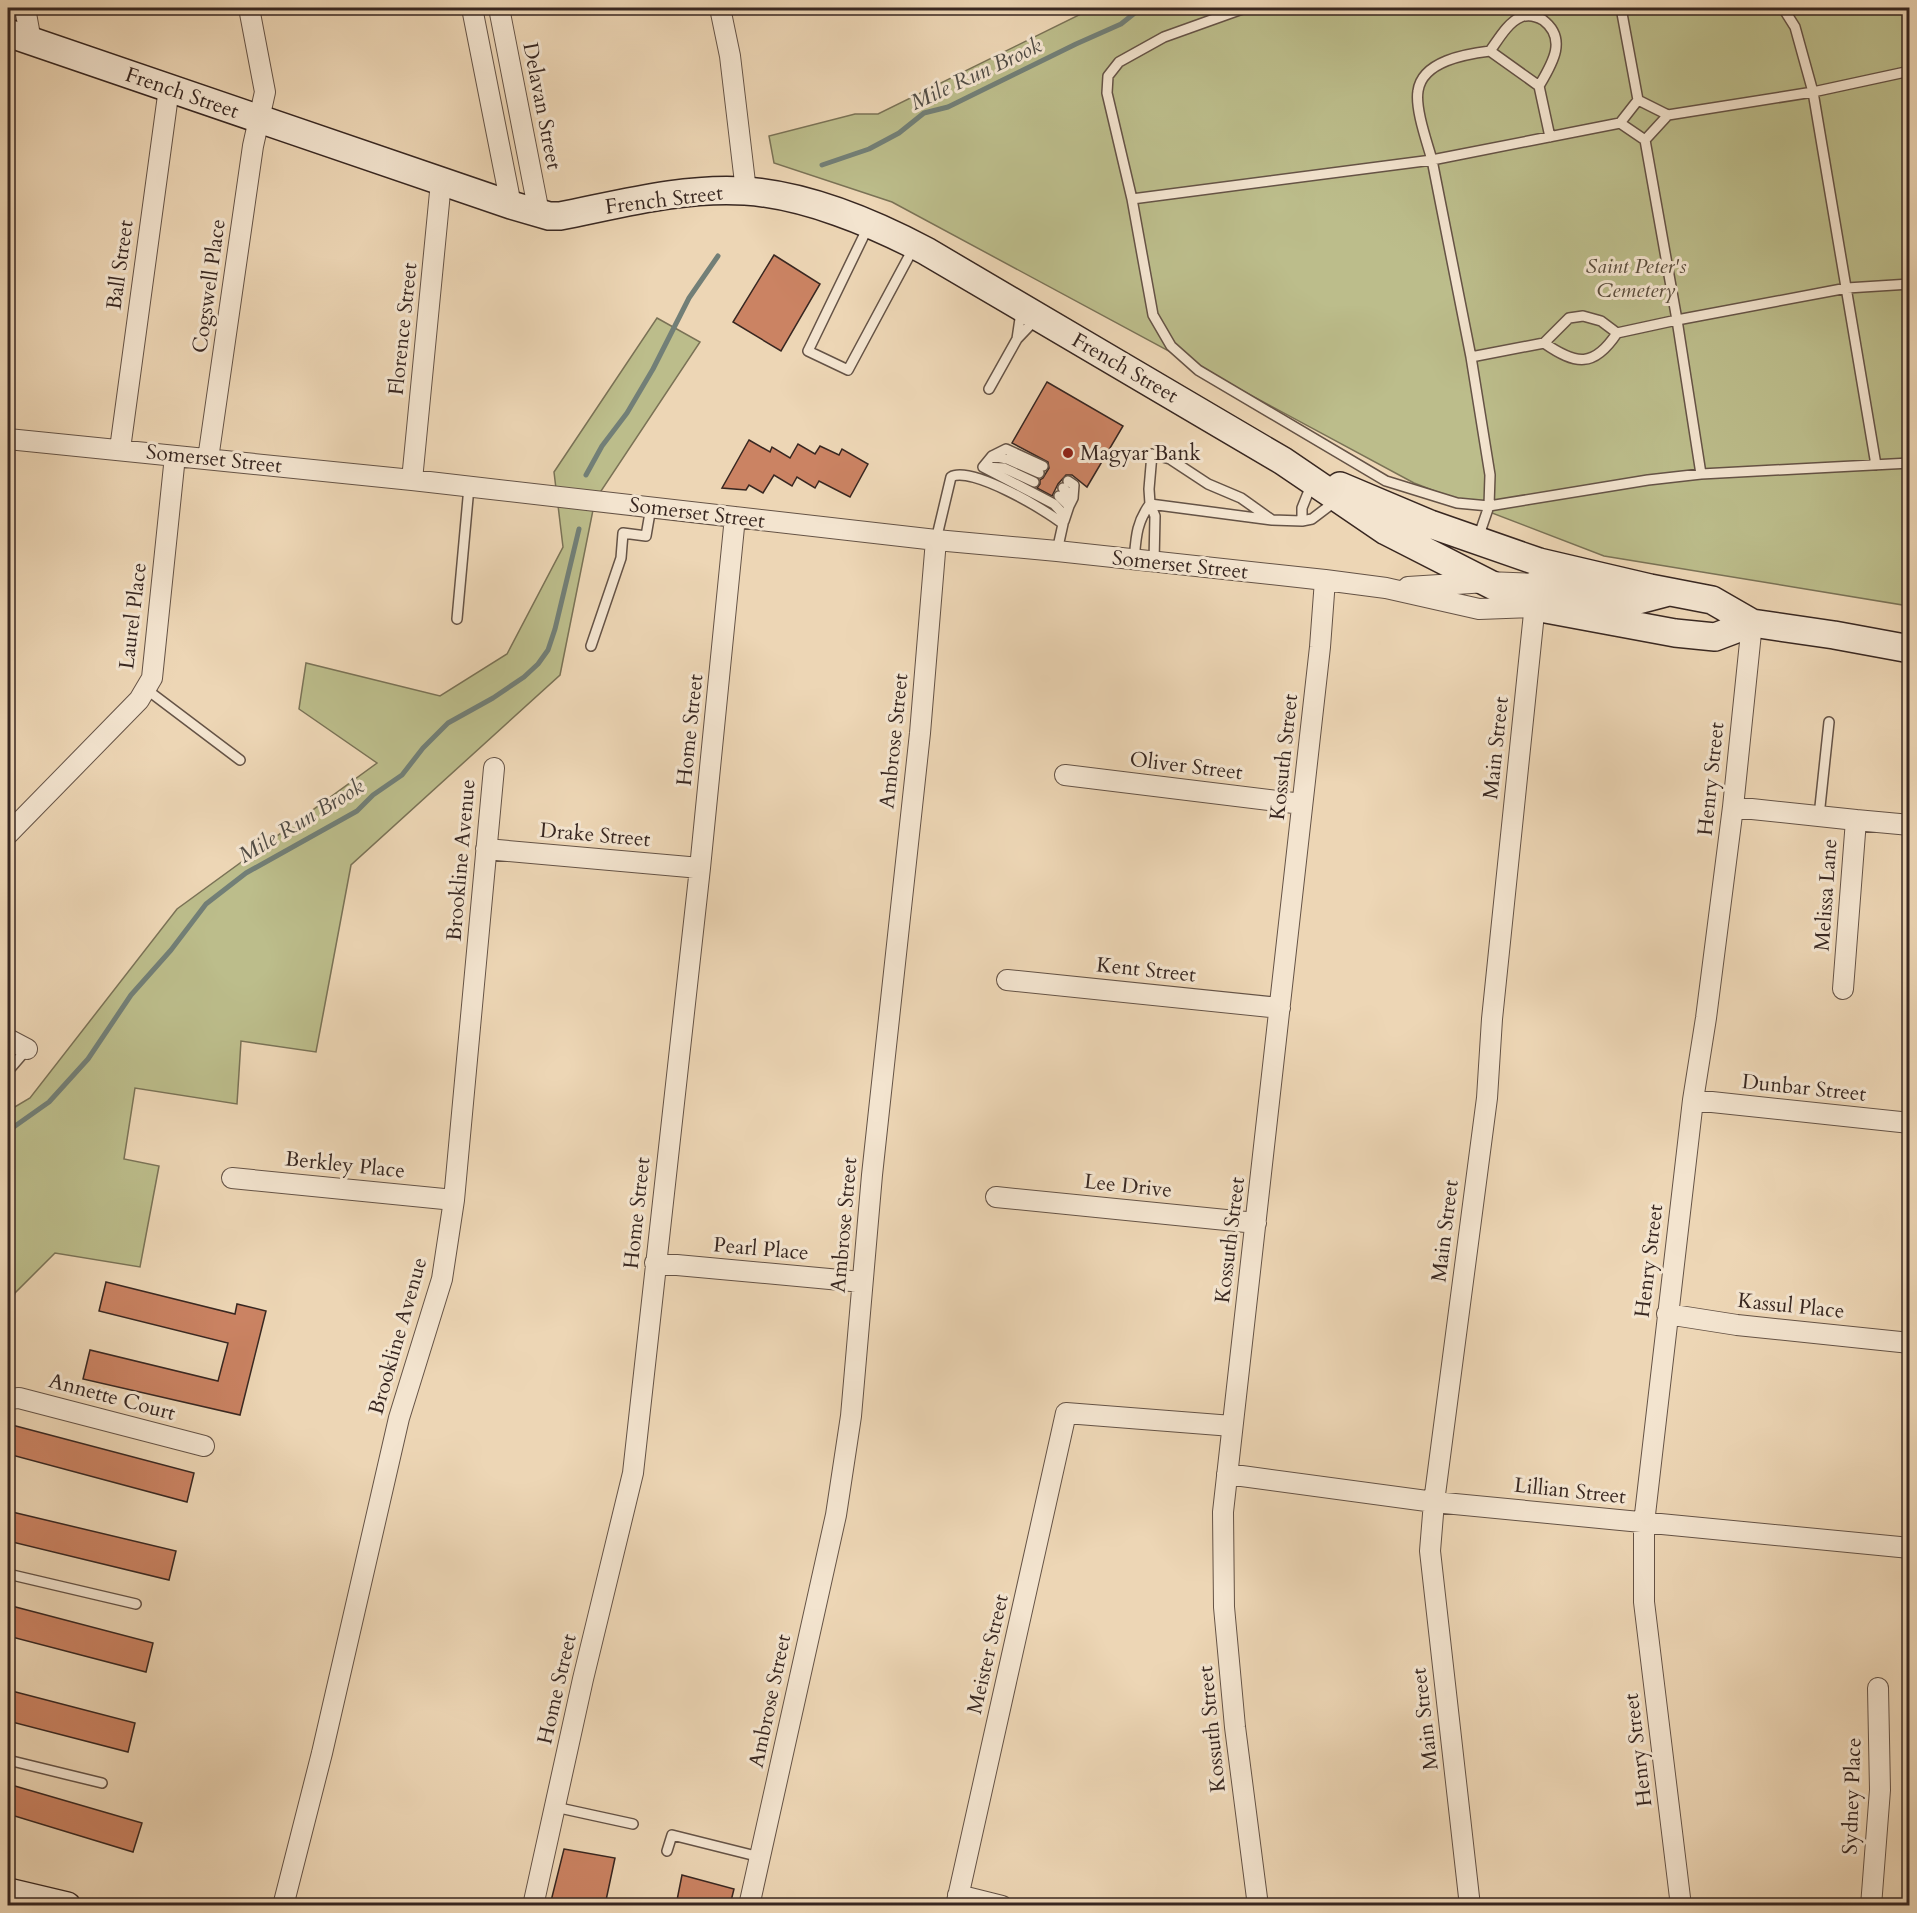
<svg xmlns="http://www.w3.org/2000/svg" width="1917" height="1913" font-family="Cardo,serif">
	<rect width="100%" height="100%" fill="#edd6b5"/>
	<filter id="stains"><feTurbulence type="fractalNoise" baseFrequency=".00333" numOctaves="4"/><feColorMatrix values="0 0 0 0 .2 0 0 0 0 .09 0 0 0 0 .02 0 0 0 .5 -.17"/></filter>
	<radialGradient id="worn" r=".72"><stop offset=".6" stop-color="#630" stop-opacity="0"/><stop offset="1" stop-color="#630" stop-opacity=".3"/></radialGradient>
	<path fill="#bcbd8b" stroke="#7a7256" stroke-width="1.5" d="M1093 8H1909V606L1604 556 1414 483 892 202 774 163 769 136 855 114H878Z
		M657 318 700 342 595 500 560 675 351 865 316 1052 241 1041 237 1104 135 1088 124 1159 159 1166 140 1267 55 1253 15 1293 8 1314V1111L30 1098 177 909 377 763 299 709 306 663 440 696 507 654 563 547 554 472Z"/>
	<g fill="none" stroke-linecap="round" stroke-linejoin="round">
		<path stroke="#727f77" stroke-width="5" d="M822 165 869 149 899 133 924 113 948 107 1076 44 1121 24 1141 8
			M586 475 602 446 627 413 653 369 689 298 718 256
			M8 1131 49 1102 88 1059 131 995 171 950 206 904 246 873 357 811 373 795 402 775 423 748 448 723 493 698 524 677 538 664 548 650 555 629 579 529"/>
	</g>
	<path fill="#cb8363" stroke="#382721" stroke-width="1.5" d="M774 255 820 284 781 351 733 322Z
		M1047 382 1123 426 1087 487 1072 475H1066L1058 484 1052 496 1037 488 1040 484V480L1043 478 1049 468 1048 462 1012 443Z
		M749 440 770 452 772 447 790 458 798 444 815 454 820 446 839 455 842 449 868 464 850 497 819 481 815 488 797 477 792 486 774 475 763 493 749 485 746 490 722 488Z
		M106 1282 235 1314 237 1304 266 1311 240 1415 83 1379 90 1350 218 1381 228 1343 99 1311Z
		M12 1425 194 1473 187 1502 8 1454V1441Z
		M8 1511 176 1551 169 1580 8 1541Z
		M8 1605 153 1643 146 1672 8 1636Z
		M8 1690 135 1723 128 1752 8 1721Z
		M8 1784 142 1823 133 1852 8 1814Z
		M564 1849 615 1858 605 1905H550Z
		M682 1875 734 1889 730 1905H676Z"/>
	<g fill="none" stroke-linecap="round" stroke-linejoin="round">
		<g stroke="#655346" stroke-width="12">
			<path id="lane" d="M1621 8 1638 100
				M1783 8 1795 27 1813 92 1910 71
				M1490 51 1539 86
				M1620 123 1645 140 1668 115
				M1550 137 1539 86C1552 64 1568 39 1543 20 1536 16 1529 14 1521 17 1508 22 1498 40 1490 51 1466 54 1422 61 1418 91 1415 109 1427 142 1432 160L1132 199 1153 315 1171 346 1198 370 1386 481 1457 503 1489 506 1490 475 1471 357 1544 343 1569 318 1583 316 1601 321 1617 333
				M1645 140 1677 320 1847 288 1910 284
				M1132 199 1107 93 1108 76 1119 62 1164 37 1245 8
				M868 227 808 351 848 370 914 247
				M1021 312 1017 339 1036 319
				M1544 343C1576 365 1594 368 1617 333L1677 320 1701 474
				M1471 357 1432 160 1620 123 1638 100 1668 115 1813 92 1876 465
				M989 389 1017 339
				M992 456 1006 449 1043 466
				M984 467 1004 468 1034 482
				M1039 473 1007 459 992 456 983 467 1054 504 1065 516
				M1068 481 1074 485 1073 498
				M1063 488 1073 498 1069 506
				M1059 496 1069 506 1064 521
				M1272 520 1150 504 1149 489 1152 454 1170 459 1208 484 1241 498 1272 520 1302 521 1312 519 1337 500
				M1302 521V508L1312 483
				M1478 538 1489 506 1648 480 1701 474 1910 463
				M936 540 951 477C970 465 1046 510 1063 524L1057 551
				M1134 561C1136 538 1136 523 1150 504L1155 516 1154 562
				M457 619 469 487
				M591 646 621 558 623 533 646 536 651 507
				M146 689 240 760
				M1819 816 1829 722
				M8 1071 27 1049
				M8 1574 136 1604
				M8 1760 102 1783
				M555 1807 633 1824
				M667 1851 672 1835 760 1857"/>
		</g>
		<g stroke="#655346" stroke-width="22">
			<path id="street" d="M25 8 31 41
				M472 8 511 205
				M499 8 539 213
				M720 8 730 56 746 191
				M8 439 412 480 936 540 1057 551 1325 580 1386 588 1479 609 1533 607
				M120 449 169 88
				M208 459 253 146 265 92 249 8
				M412 480 441 182
				M1408 587 1487 582 1537 584
				M1065 775 1302 804
				M1733 807 1856 820 1843 989
				M1856 820 1910 825
				M8 834 139 700 152 678 175 456
				M486 849 700 868
				M1007 980 1280 1008
				M8 1039 27 1049
				M1693 1100 1910 1123
				M232 1178 454 1200
				M996 1197 1256 1223
				M655 1263 862 1282
				M1667 1314 1737 1325 1910 1343
				M8 1399 19 1398 204 1446
				M1227 1474 1434 1502 1910 1548
				M958 1895 1002 1906
				M283 1906 322 1753 399 1418 442 1279 454 1200 494 768
				M533 1906 583 1679 633 1473 700 868 735 517
				M749 1906 836 1515 851 1416 872 1175 920 733 936 540
				M956 1906 1066 1413 1232 1426
				M1258 1906 1235 1727 1224 1607 1223 1512 1320 647 1325 580
				M1470 1906 1430 1551 1434 1502 1487 1098 1492 1019 1536 594
				M1681 1906 1644 1602V1523L1693 1100 1706 1018 1733 807 1752 623
				M1871 1906 1880 1790 1878 1688"/>
		</g>
		<g stroke="#382721" stroke-width="30">
			<path id="secondary" d="M8 33 511 205 549 216H560C621 204 683 187 745 191 805 195 873 223 926 251L1283 461 1386 531 1535 607 1675 633 1715 637 1752 623
				M1340 486 1430 524 1539 562 1650 588 1712 600 1752 623 1834 635 1910 649
				M1537 584 1573 593 1627 603 1665 593
				M8 1892 67 1906"/>
		</g>
		<use href="#lane" stroke="#f3e4cf" stroke-width="9"/>
		<use href="#street" stroke="#f3e4cf" stroke-width="20"/>
		<use href="#secondary" stroke="#f3e4cf" stroke-width="27"/>
	</g>
	<circle fill="#8f2418" stroke="#f3e4cf" stroke-width="2" cx="1068" cy="453" r="6"/>
	<g text-anchor="middle" dominant-baseline="central" stroke-width="6" stroke-linejoin="round" paint-order="stroke">
		<g font-size="21" fill="#382721" stroke="#f3e4cf">
			<text transform="translate(182 93) rotate(19)">French Street</text>
			<text transform="translate(542 106) rotate(79)">Delavan Street</text>
			<text transform="translate(664 200) rotate(-7)">French Street</text>
			<text transform="translate(120 265) rotate(-82)">Ball Street</text>
			<text transform="translate(209 286) rotate(-82)">Cogswell Place</text>
			<text transform="translate(403 329) rotate(-84)">Florence Street</text>
			<text transform="translate(1125 368) rotate(30)">French Street</text>
			<text transform="translate(214 459) rotate(6)">Somerset Street</text>
			<text transform="translate(697 513) rotate(7)">Somerset Street</text>
			<text transform="translate(1180 565) rotate(6)">Somerset Street</text>
			<text transform="translate(133 616) rotate(-83)">Laurel Place</text>
			<text transform="translate(690 730) rotate(-84)">Home Street</text>
			<text transform="translate(894 741) rotate(-84)">Ambrose Street</text>
			<text transform="translate(1496 748) rotate(-84)">Main Street</text>
			<text transform="translate(1284 757) rotate(-84)">Kossuth Street</text>
			<text transform="translate(1186 766) rotate(7)">Oliver Street</text>
			<text transform="translate(1711 779) rotate(-84)">Henry Street</text>
			<text transform="translate(595 835) rotate(5)">Drake Street</text>
			<text transform="translate(461 860) rotate(-85)">Brookline Avenue</text>
			<text transform="translate(1826 895) rotate(-86)">Melissa Lane</text>
			<text transform="translate(1146 970) rotate(6)">Kent Street</text>
			<text transform="translate(1804 1088) rotate(6)">Dunbar Street</text>
			<text transform="translate(345 1165) rotate(6)">Berkley Place</text>
			<text transform="translate(1128 1186) rotate(6)">Lee Drive</text>
			<text transform="translate(637 1213) rotate(-84)">Home Street</text>
			<text transform="translate(844 1225) rotate(-85)">Ambrose Street</text>
			<text transform="translate(1445 1231) rotate(-83)">Main Street</text>
			<text transform="translate(1230 1240) rotate(-83)">Kossuth Street</text>
			<text transform="translate(761 1249) rotate(5)">Pearl Place</text>
			<text transform="translate(1649 1261) rotate(-83)">Henry Street</text>
			<text transform="translate(1791 1306) rotate(6)">Kassul Place</text>
			<text transform="translate(398 1336) rotate(-74)">Brookline Avenue</text>
			<text transform="translate(112 1397) rotate(15)">Annette Court</text>
			<text transform="translate(1570 1491) rotate(6)">Lillian Street</text>
			<text transform="translate(988 1654) rotate(-77)">Meister Street</text>
			<text transform="translate(557 1689) rotate(-77)">Home Street</text>
			<text transform="translate(770 1701) rotate(-78)">Ambrose Street</text>
			<text transform="translate(1425 1719) rotate(-97)">Main Street</text>
			<text transform="translate(1212 1729) rotate(-96)">Kossuth Street</text>
			<text transform="translate(1638 1750) rotate(-97)">Henry Street</text>
			<text transform="translate(1852 1796) rotate(-88)">Sydney Place</text>
		</g>
		<g font-size="21" font-style="italic" fill="#594c3c" stroke="#f3e4cf">
			<text x="1636" y="266">Saint Peter's<tspan x="1636" dy="24">Cemetery</tspan></text>
		</g>
		<g font-size="21" fill="#382721" stroke="#f3e4cf" text-anchor="start">
			<text x="1080" y="453">Magyar Bank</text>
		</g>
		<g font-size="22" font-style="italic" fill="#504c45" stroke="#f3e4cf">
			<text transform="translate(976 74) rotate(-25)">Mile Run Brook</text>
			<text transform="translate(301 821) rotate(-31)">Mile Run Brook</text>
		</g>
	</g>
	<rect width="1917" height="1913" fill="none" stroke="#edd6b5" stroke-width="30"/>
	<rect x="9" y="9" width="1899" height="1895" fill="none" stroke="#382721" stroke-width="3"/>
	<rect x="15" y="15" width="1887" height="1883" fill="none" stroke="#382721" stroke-width="1.5"/>
	<rect width="100%" height="100%" filter="url(#stains)"/>
	<rect width="100%" height="100%" fill="url(#worn)"/>
</svg>
